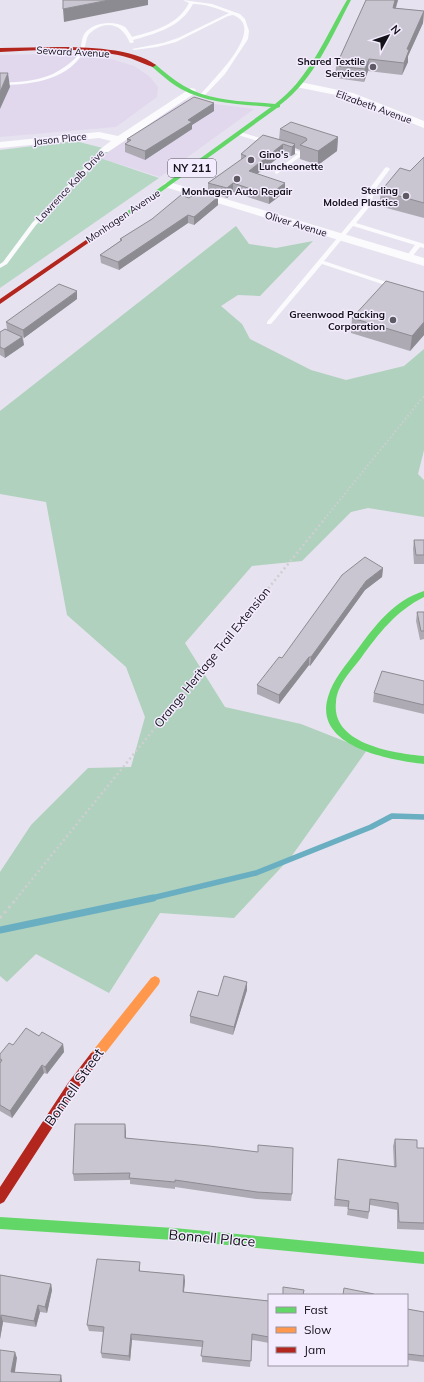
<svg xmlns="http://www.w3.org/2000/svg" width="424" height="1382" font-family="Mulish,sans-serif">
	<rect width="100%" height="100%" fill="#e7e2ef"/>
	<path fill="#e1d8ee" d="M45 54 111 59 134 66 149 76 158 87 157 97 116 127 0 137V55Z
		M184 100 254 109 160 177 100 158Z"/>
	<path fill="#b6d7c4" d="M75 141 111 150 100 158 159 178 0 288V150Z"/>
	<path fill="#afd1bd" d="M236 226 249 244 276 248 313 241 260 296 238 295 221 306 242 324 250 339 311 370 346 380 404 366 424 349V450L418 474 424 480V517L368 508 351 512 302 561 252 566 185 643 225 707 301 724 367 750 291 857 234 918 160 913 109 993 36 954 7 982 0 976V872L31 825 88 768 131 767 145 717 126 667 67 615 46 502 0 494V411Z"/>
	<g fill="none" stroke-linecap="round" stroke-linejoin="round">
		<path stroke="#6aaec2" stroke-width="5.5" d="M148 899 256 873 371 827 392 816 424 817"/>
		<path stroke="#6aaec2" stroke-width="7" d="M0 930 153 898"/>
		<path stroke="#cfced1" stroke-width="2" stroke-dasharray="1.5 2.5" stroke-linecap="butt" d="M322 522 424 396"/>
		<path stroke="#cfced1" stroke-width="2.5" stroke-dasharray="2 3" stroke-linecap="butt" d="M16 899 323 521"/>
		<path stroke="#cfced1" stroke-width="3" stroke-dasharray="2.5 4" stroke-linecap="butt" d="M0 918 17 898"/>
		<path fill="#fbfbfd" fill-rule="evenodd" d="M183 0 212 4 240 14 245 19 249 31 248 39 225 74 205 95 201 94C212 80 268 28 233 15L228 16 176 42 157 47 134 50 132 49 163 43 178 38 229 13C216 8 206 4 193 4 181 27 157 33 133 40L134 42 132 43H130C122 23 105 19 89 34 85 40 86 48 82 55 64 81 29 85 0 85V83C21 82 45 81 63 68 69 64 77 58 80 51 82 45 81 38 85 33 93 22 114 20 125 27 128 30 130 34 132 37 154 31 178 25 189 3Z
			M240 132 270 141 271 142 268 144 238 135 237 134Z
			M282 147 305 153 277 174 275 173V171L298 154 282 149Z
			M102 149 107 150 36 225 7 264 0 268V264L3 262 32 223Z
			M387 167 390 169 376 188 370 206 356 223 421 243 424 244V248L420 247 410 259H406L405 258 415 245 353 226 324 261 395 285V287H391L322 264 271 324H267V322L364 206 370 188 385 168Z"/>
		<path fill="#fbfbfd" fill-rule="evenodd" d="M300 82 353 93 424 121V128L346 97 296 87 295 85 296 83Z
			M191 88 195 89 196 91 195 93 108 152H100L99 150 111 141 99 138 0 148V142L99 132 118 136Z
			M169 182 424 258V266L165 187 163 185 165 183Z"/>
		<path fill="#63d668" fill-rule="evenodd" d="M347 0H351C332 36 314 80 280 105V107L277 108 122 220H118V218L271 107C241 104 208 104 181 89 170 83 161 74 151 66V64H155C164 72 174 80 184 86 211 102 245 101 275 104 309 79 326 36 347 0Z
			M424 591V597C396 611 379 633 361 658 351 671 337 685 336 702 331 744 393 753 424 756V764C390 760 313 747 328 697 333 679 346 665 357 650 374 627 394 600 424 591Z
			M0 1217 174 1228 424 1252V1264L174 1240 0 1229Z"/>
		<path fill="#ff974d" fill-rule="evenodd" d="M155 976 159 978 160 981 159 984 99 1061 95 1062 91 1061 89 1057 91 1053 151 978Z"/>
		<path fill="#b3261e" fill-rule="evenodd" d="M58 47C85 47 133 48 156 65L153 67C141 63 130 57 118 55 79 47 39 50 0 52V48Z
			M118 218 123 219 0 304V299Z
			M95 1052 99 1053 101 1057 99 1061 76 1091 4 1202 0 1204V1187L68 1083 91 1053Z"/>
	</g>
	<path fill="#aeaab4" d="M366 0H398L396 8 424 11 423 23 408 56V62L402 75 368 71 364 82 335 78 336 66Z
		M214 103V111L192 125V129L145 160 125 152V144L127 143V139Z
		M280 129 338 137 337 151 318 165 300 159V150L295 148V154L291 156 283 154 257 174 285 192 269 204 233 192 227 198 208 192V183L241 160V154L279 140Z
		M424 157V218L379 206 381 191 410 171Z
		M218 197V205L194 225 188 223 119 270 101 263 100 255 120 241V239L189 198Z
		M424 292V335L410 351 351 333 352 318Z
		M77 299 24 338 23 337 24 345 5 358 0 355V332L7 329 6 322Z
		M414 540H424V564H414L413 549Z
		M383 568 382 577 365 590 310 666 309 665 279 704 257 694V685Z
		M417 612H424V639L420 640 416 621Z
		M424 681V714L373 702 374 693Z
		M247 990 233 1035 190 1023V1016L218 996Z
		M39 1036 63 1044 64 1052 47 1074 44 1073 12 1118 0 1111V1054L13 1045Z
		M126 1131V1138L292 1194 291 1201 256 1199 175 1187V1189L130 1184V1180L74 1181 73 1174Z
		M395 1139 417 1148H424V1230L397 1229V1210L370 1205 368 1219 347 1215 348 1207 334 1206 338 1159 394 1167 393 1146Z
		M140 1269V1271L184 1275 185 1281 184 1292 269 1301V1343L252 1340 250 1367 202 1362V1347L132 1340 130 1361 102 1358 101 1353 103 1332 89 1331 87 1325Z
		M0 1275 51 1284 52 1290 47 1313 40 1312 36 1327 3 1322 0 1339Z
		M407 1309 424 1312V1362L407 1360Z"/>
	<path fill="#8d8b92" d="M109 0H148V5L64 22 63 9Z
		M395 0H398L392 19 393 8Z
		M424 11 423 23 408 56V62L402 75 404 63 407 49Z
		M369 59 368 71 364 82 365 69Z
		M8 73 10 87 0 109V92Z
		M214 103V111L192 125V129L145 160V151L188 120Z
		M338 137 337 151 318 165V151Z
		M283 144V154L249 180V171Z
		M295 144V154L291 156 292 147Z
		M233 183V192L227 198V188Z
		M285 183V192L269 204V195Z
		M218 197V205L194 225V217Z
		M188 215V223L119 270 118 262Z
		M77 291V299L24 338 23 330Z
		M424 322V335L410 351 412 336Z
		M22 337 24 345 5 358 4 349Z
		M383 568 382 577 365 590 310 666 311 657 366 581Z
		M309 657V665L279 704V695Z
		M247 982V990L233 1035 234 1027Z
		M63 1044 64 1052 47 1074 45 1067Z
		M42 1065 44 1073 12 1118 10 1111Z
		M125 1124 126 1131V1145L125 1138Z
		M140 1262V1269L139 1277V1271Z
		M184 1275 185 1281 183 1298V1292Z
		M51 1284 52 1290 47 1313 45 1307Z
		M38 1305 40 1312 36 1327 34 1321Z
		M1 1315 3 1322 0 1339V1321Z
		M131 1334 132 1340 130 1361 129 1356Z
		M15 1352 17 1358 14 1378 11 1372Z
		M61 1375 62 1381V1382H60Z"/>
	<path fill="#cac6d1" stroke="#8d8b92" d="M63 0H109L63 9Z
		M366 0H395L393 8 424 11 407 49 409 50 404 63 369 59 365 69 336 66Z
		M0 73H8L0 92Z
		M194 97 214 103 188 120 192 122 145 151 125 144 131 140 127 139Z
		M291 122 338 137 318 151 300 145 307 140 306 138 280 129Z
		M263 135 295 144 292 147 283 144 249 171 285 183 269 195 233 183 227 188 208 183 246 156 241 154Z
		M424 157V203L381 191 400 168 410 171Z
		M198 191 218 197 194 217 188 215 118 262 100 255 122 240 120 239 152 219 181 195 189 198Z
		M386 281 424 292V322L412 336 352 318Z
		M59 284 77 291 23 330 6 322Z
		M5 329 22 337 4 349 0 347V332Z
		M414 540H424V555H416Z
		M365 557 383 568 366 581 311 657H309L279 695 257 685 279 657 282 658 342 575Z
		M417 612H424V631H421Z
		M382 671 424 681V705L374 693Z
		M224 976 247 982 234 1027 190 1016 198 991 218 996Z
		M26 1028 39 1036 42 1032 63 1044 45 1067 42 1065 10 1111 0 1105V1063L2 1060 0 1059V1054L9 1043 13 1045Z
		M75 1124H125V1138L209 1146 258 1152V1145L293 1148 292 1194 257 1192 175 1180V1182L129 1178 130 1173 73 1174Z
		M395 1139 417 1140V1148H424V1223L399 1222 398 1203 370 1199 369 1212 348 1209 349 1201 335 1199 338 1159 396 1167Z
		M97 1259 140 1262 139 1271 184 1275 183 1292 269 1301V1337L252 1334 251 1361 201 1356 203 1341 131 1334 129 1356 101 1353 104 1327 87 1325Z
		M0 1275 51 1284 45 1307 38 1305 34 1321 1 1315 0 1321Z
		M283 1287 304 1290 303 1295H283Z
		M344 1288 374 1294V1295H343Z
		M407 1309 424 1312V1356L407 1354Z
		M0 1350 15 1352 11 1372 61 1375 60 1382H0Z"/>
	<g fill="#5e5a64" stroke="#f3ebfe" stroke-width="1.5">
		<circle cx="373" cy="67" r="4"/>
		<circle cx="251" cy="160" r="4"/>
		<circle cx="237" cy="179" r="4"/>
		<circle cx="406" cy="196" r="4"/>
		<circle cx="393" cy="320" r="4"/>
	</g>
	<g text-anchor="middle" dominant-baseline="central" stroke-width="3" stroke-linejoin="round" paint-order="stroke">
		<g font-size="10" fill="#141119" stroke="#f3ebfe">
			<text transform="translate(73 52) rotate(3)">Seward Avenue</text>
			<text transform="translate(374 107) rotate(20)">Elizabeth Avenue</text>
			<text transform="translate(60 139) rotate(-6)">Jason Place</text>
			<text transform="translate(70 186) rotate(-47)">Lawrence Kolb Drive</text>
			<text transform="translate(123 216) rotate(-34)">Monhagen Avenue</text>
			<text transform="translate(296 224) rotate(17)">Oliver Avenue</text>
		</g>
		<g font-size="10" font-weight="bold" fill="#141119" stroke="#f3ebfe" text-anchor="end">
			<text x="365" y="61">Shared Textile<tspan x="365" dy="12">Services</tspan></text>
			<text x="259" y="154" text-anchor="start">Gino's<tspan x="259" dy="12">Luncheonette</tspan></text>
			<text x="398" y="190">Sterling<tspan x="398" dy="12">Molded Plastics</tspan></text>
			<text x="237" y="191" text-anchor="middle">Monhagen Auto Repair</text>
			<text x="385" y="314">Greenwood Packing<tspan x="385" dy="12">Corporation</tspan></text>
		</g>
		<rect fill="#f3ebfe" stroke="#57525e" stroke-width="1" x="168" y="159" width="48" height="18" rx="3"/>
		<g font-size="11" font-weight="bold" fill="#141119">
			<text x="192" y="168">NY 211</text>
		</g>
		<g font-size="12" fill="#141119" stroke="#f3ebfe">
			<text transform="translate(212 657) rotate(-51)">Orange Heritage Trail Extension</text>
		</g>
		<g font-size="14" fill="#141119" stroke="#f3ebfe">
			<text transform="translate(74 1087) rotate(-55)">Bonnell Street</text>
			<text transform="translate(212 1238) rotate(5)">Bonnell Place</text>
		</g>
	</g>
	<rect x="268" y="1294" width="140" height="72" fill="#f3ebfe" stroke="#9a94a2"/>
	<rect x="276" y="1307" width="20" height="6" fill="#63d668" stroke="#9a94a2"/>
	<text x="304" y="1314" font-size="12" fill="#141119">Fast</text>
	<rect x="276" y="1327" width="20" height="6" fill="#ff974d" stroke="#9a94a2"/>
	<text x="304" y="1334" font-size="12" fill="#141119">Slow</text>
	<rect x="276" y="1347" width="20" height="6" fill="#b3261e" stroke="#9a94a2"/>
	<text x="304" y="1354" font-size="12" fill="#141119">Jam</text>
	<g transform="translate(388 36) rotate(50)" stroke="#f3ebfe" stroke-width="3" paint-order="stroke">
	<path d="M0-3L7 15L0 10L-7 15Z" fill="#141119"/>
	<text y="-6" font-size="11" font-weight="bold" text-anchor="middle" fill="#141119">N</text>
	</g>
</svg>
